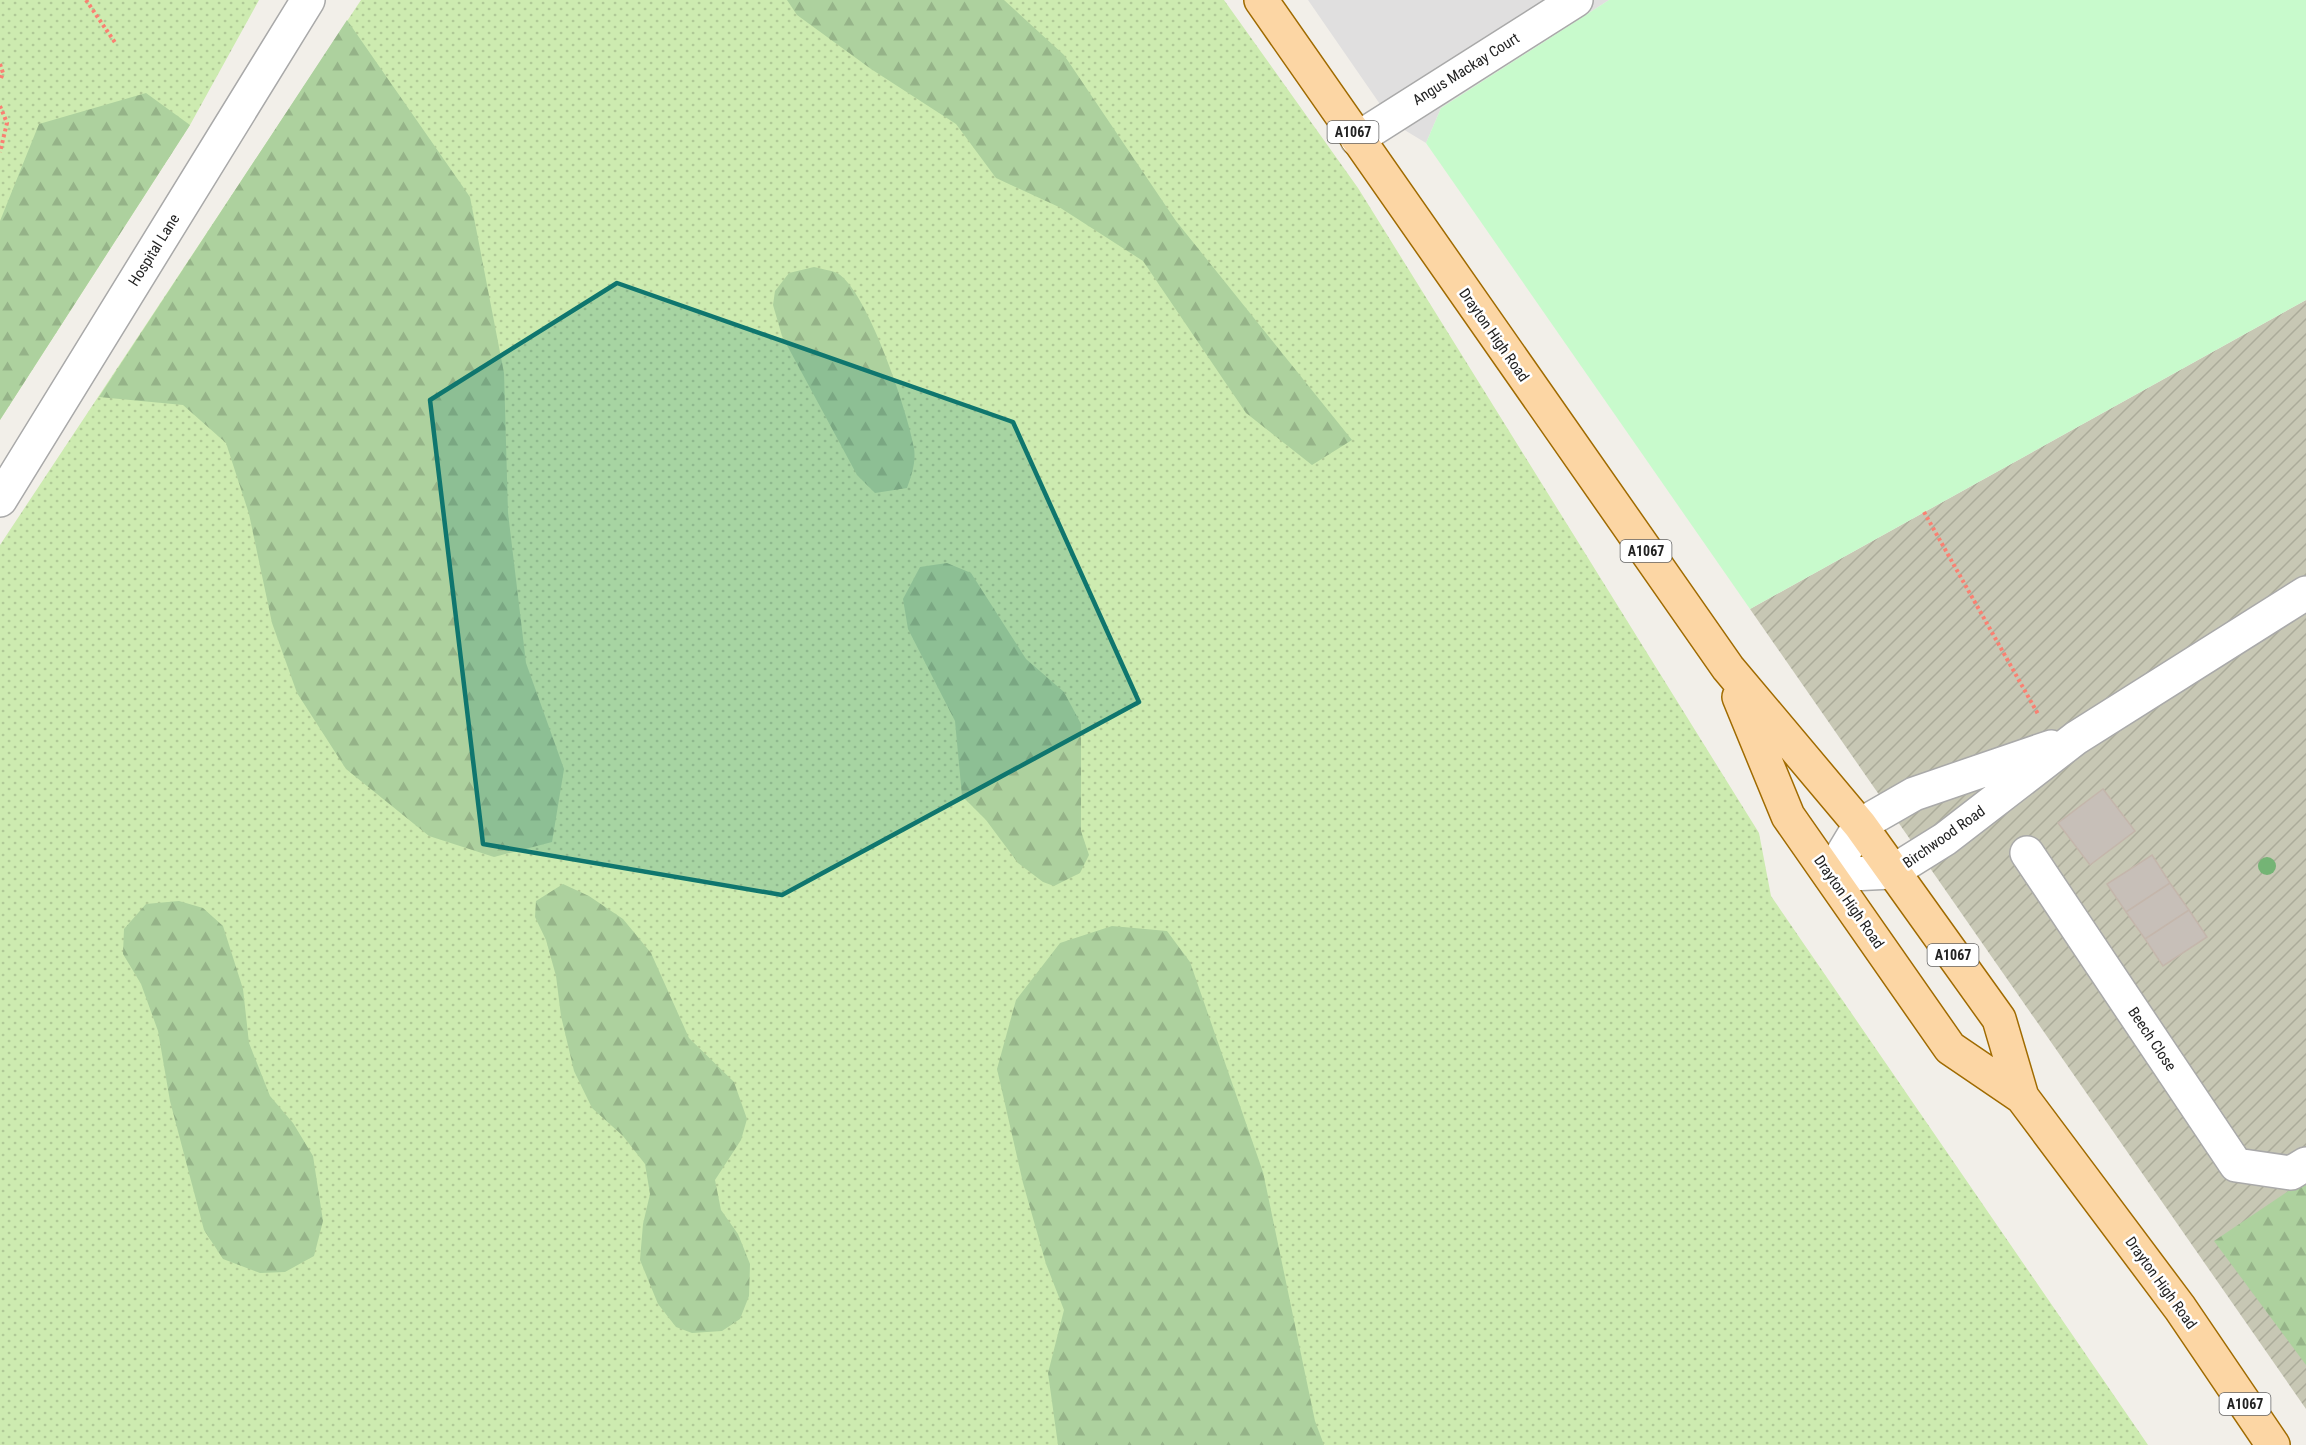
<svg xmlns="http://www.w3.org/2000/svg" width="2306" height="1445" font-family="'Roboto Condensed',sans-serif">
	<defs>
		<pattern id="construction-furrows" width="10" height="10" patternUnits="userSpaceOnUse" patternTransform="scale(1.5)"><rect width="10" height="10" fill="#c7c7b4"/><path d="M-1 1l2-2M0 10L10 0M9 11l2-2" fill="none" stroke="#abab9a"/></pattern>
		<pattern id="grass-dots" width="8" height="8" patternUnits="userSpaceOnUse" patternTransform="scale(1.5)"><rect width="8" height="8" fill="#cdebb0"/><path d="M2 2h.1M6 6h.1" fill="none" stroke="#b0c997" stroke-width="1.8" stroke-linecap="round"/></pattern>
		<pattern id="forest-firs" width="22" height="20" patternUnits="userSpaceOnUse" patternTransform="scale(1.5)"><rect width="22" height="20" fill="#add19e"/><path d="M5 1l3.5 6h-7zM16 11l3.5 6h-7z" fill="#95b388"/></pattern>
	</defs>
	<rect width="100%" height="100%" fill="#f2efe9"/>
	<path fill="#e0dfdf" d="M1308 0H1609L1441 108 1426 143 1393 123Z"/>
	<path fill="url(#construction-furrows)" d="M2306 300V1409L1750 609Z"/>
	<path fill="url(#grass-dots)" d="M0 0H259L190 125 0 420Z
		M361 0H1224L1358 188 1759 833 1771 896 2148 1445H0V545Z"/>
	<path fill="url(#forest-firs)" d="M787 0H1004L1064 55 1176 221 1352 440 1312 465 1246 413 1143 261 1059 207 996 178 956 124 871 69 797 15Z
		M347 20 470 197 504 373 508 513 526 663 564 769 552 842 494 857 429 836 346 769 297 693 272 623 249 514 226 443 183 405 99 397Z
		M146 93 190 125 0 420V221L39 124Z
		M814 267C821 269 830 270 837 273 867 289 908 413 914 448 916 462 912 474 907 488L875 493 857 475 782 336 773 305 775 291 789 273Z
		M947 563 971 573 1026 659 1064 692 1081 724V831L1089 855 1080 873 1054 886 1043 882 1018 863 986 820 962 796 955 721 908 629 903 599 920 567Z
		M563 884 589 896 623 919 651 953 689 1038 734 1082 747 1119 741 1140 715 1180 721 1210 738 1234 750 1264 749 1296 740 1319 722 1331 692 1333 676 1327 658 1304 640 1260 643 1224 650 1194 645 1164 623 1136 592 1108 574 1071 561 1016 556 976 546 940 535 917 536 901Z
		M179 901 203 908 223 926 243 989 249 1043 270 1096 293 1123 313 1156 323 1221 314 1256 285 1272 260 1273 223 1259 204 1230 170 1101 158 1031 141 984 123 954 124 929 146 904Z
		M1112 926 1167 931 1190 962 1263 1172 1315 1421 1324 1445H1058L1048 1373 1064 1310 1046 1264 1023 1183 997 1069 1016 1000 1060 943Z
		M2306 1179V1365L2214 1241Z"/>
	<path fill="#c8facc" d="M1609 0H2306V300L1750 609 1426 143 1441 108Z"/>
	<path fill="#c7bfb8" stroke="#c4b6ab" stroke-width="1.5" d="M2103 789 2135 831 2090 865 2058 823Z
		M2152 855 2170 883 2126 912 2107 884Z
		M2170 883 2189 910 2145 939 2126 912Z
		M2189 910 2207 937 2163 966 2145 939Z"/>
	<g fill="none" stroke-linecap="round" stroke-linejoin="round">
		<g stroke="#a9a9a9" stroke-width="36">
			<path id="minor" d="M1357 139 1576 0
				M0 500 308 0
				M2027 853 2236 1165 2291 1173 2306 1164
				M1830 875 1892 872 1945 839 2076 738 2306 593
				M1830 875 1860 825 1914 794 2051 747"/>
		</g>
		<g stroke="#a06b00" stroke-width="36">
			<path id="major" d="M1261 0 1728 668 1860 825 1999 1019 2022 1097
				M1739 697 1788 816 1950 1048 2022 1097 2180 1308 2273 1445"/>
		</g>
		<path stroke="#fa8072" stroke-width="4" stroke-dasharray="3 3" stroke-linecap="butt" d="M86 0 116 44
			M0 64 3 73 0 81
			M0 106 7 123 0 152
			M1924 512 2038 714"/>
		<use href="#minor" stroke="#fff" stroke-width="33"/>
		<use href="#major" stroke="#fcd6a4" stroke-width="33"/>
	</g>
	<circle fill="#74b475" cx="2267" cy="866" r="9"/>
	<path fill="#0f766e" fill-opacity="0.2" stroke="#0f766e" stroke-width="4.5" stroke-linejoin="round" d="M617 283 1013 422 1139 702 782 895 483 844 430 400Z"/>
	<g text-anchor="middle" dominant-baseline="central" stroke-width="5" stroke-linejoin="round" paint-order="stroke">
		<g fill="#fff" stroke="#646464" stroke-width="1.5">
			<rect x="1327.5" y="121" width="51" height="22" rx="4.5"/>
			<rect x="1620.5" y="540" width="51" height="22" rx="4.5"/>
			<rect x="1927.5" y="944" width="51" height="22" rx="4.5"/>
			<rect x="2219.5" y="1393" width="51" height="22" rx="4.5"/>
		</g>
		<g font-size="14" font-weight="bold" fill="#222">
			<text x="1353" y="132">A1067</text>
			<text x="1646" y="551">A1067</text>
			<text x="1953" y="955">A1067</text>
			<text x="2245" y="1404">A1067</text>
		</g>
		<g font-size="15" fill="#222" stroke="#fff">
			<text transform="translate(1466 69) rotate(-32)">Angus Mackay Court</text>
			<text transform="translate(154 250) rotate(-58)">Hospital Lane</text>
			<text transform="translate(1494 335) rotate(55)">Drayton High Road</text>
			<text transform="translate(1944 837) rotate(-35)">Birchwood Road</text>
			<text transform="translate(1849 902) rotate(55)">Drayton High Road</text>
			<text transform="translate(2152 1039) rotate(56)">Beech Close</text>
			<text transform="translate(2161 1283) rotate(54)">Drayton High Road</text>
		</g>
	</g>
</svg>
